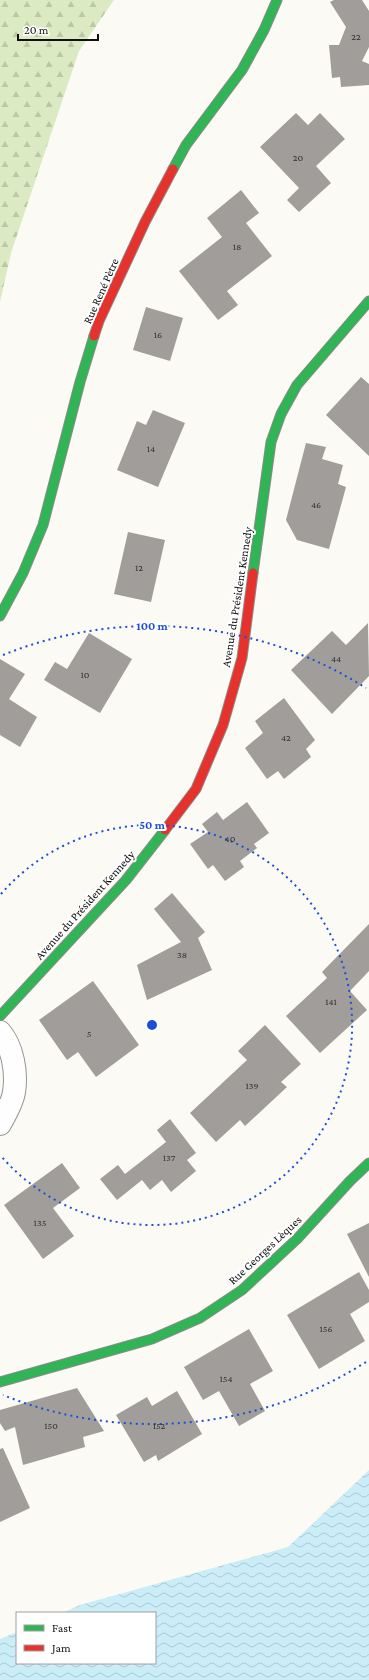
<svg xmlns="http://www.w3.org/2000/svg" width="369" height="1680" font-family="'Crimson Pro',serif">
	<defs>
		<pattern id="forest-firs" width="22" height="20" patternUnits="userSpaceOnUse"><rect width="22" height="20" fill="#dbeac2"/><path d="M5 1l3.5 6h-7zM16 11l3.5 6h-7z" fill="#bbc8a6"/></pattern>
		<pattern id="water-waves" width="16" height="10" patternUnits="userSpaceOnUse"><rect width="16" height="10" fill="#caedf7"/><path d="M0 5q4-4 8 0t8 0" fill="none" stroke="#accad3"/></pattern>
	</defs>
	<rect width="100%" height="100%" fill="#fcfaf5"/>
	<path fill="url(#forest-firs)" d="M0 0H114L79 51 11 253 0 302Z"/>
	<path fill="url(#water-waves)" d="M369 1470V1680H0V1639L17 1632V1663H155V1613H62L80 1605 288 1547Z"/>
	<path fill="#a09d9a" d="M334 0H362L369 11V47L362 61 369 64V85L341 87 340 77 332 78 329 45H339L346 27 330 2Z
		M296 113 308 125 320 113 345 139 316 166 331 183 299 212 287 200 299 188 260 147Z
		M241 190 259 213 246 223 272 256 227 291 238 305 218 320 179 271 222 237 207 218Z
		M146 307 183 318 170 361 133 350Z
		M361 377 369 384V456L326 415Z
		M153 410 185 423 158 487 117 470 137 421 146 425Z
		M306 443 326 447 322 459 343 465 338 484 346 487 329 549 297 540 286 520Z
		M128 532 165 540 151 602 114 594Z
		M368 623 369 676 332 714 291 670 332 631 346 645Z
		M89 633 132 659 100 713 44 680 55 662 67 669Z
		M0 659 25 674 9 699 37 717 20 747 0 735Z
		M284 698 315 740 306 749 311 757 284 779 278 771 267 779 245 748 263 733 255 721Z
		M247 802 269 833 254 844 257 848 240 861 244 867 225 881 213 865 208 869 190 844 208 832 202 824 217 812 223 820Z
		M172 893 205 932 198 938 212 970 147 1000 137 965 181 942 154 909Z
		M369 924V971L350 991 367 1010 320 1053 286 1016 327 978 322 972Z
		M93 981 139 1045 96 1077 78 1052 67 1060 39 1020Z
		M265 1025 301 1064 281 1082 287 1087 245 1126 240 1120 216 1142 190 1113 247 1060 238 1051Z
		M170 1119 196 1153 187 1160 196 1171 171 1192 162 1180 150 1190 142 1180 117 1200 100 1179 118 1165 125 1174 166 1142 157 1130Z
		M62 1163 80 1188 53 1208 74 1236 43 1259 4 1205Z
		M369 1223V1277L347 1234Z
		M359 1272 369 1290V1302L350 1314 365 1341 319 1369 287 1315Z
		M249 1329 273 1371 250 1384 265 1411 239 1426 219 1391 203 1400 184 1367Z
		M77 1388 104 1431 83 1437 85 1447 23 1465 15 1427 5 1431 0 1423V1410Z
		M177 1391 202 1434 158 1461 156 1455 144 1462 116 1415 147 1397 152 1406Z
		M3 1448 30 1508 0 1522V1449Z"/>
	<g fill="none" stroke-linecap="round" stroke-linejoin="round">
		<g stroke="#969593" stroke-width="24">
			<path id="street" d="M0 1032C13 1047 17 1073 14 1092 13 1100 4 1117 0 1124"/>
		</g>
		<g stroke="#8c8b89" stroke-width="11">
			<path id="fast" d="M173 169 186 145 242 70 264 30 277 0
				M253 573 271 442 281 414 297 385 369 301
				M0 616 23 573 43 525 80 382 94 336
				M0 1016 126 880 165 830
				M0 1382 152 1339 200 1318 242 1290 297 1239 350 1181 369 1163"/>
		</g>
		<g stroke="#8c8b89" stroke-width="11">
			<path id="jam" d="M94 336 99 321 145 222 173 169
				M165 830 196 789 223 725 242 658 253 573"/>
		</g>
		<use href="#street" stroke="#fffefe" stroke-width="22"/>
		<use href="#fast" stroke="#30b455" stroke-width="9"/>
		<use href="#jam" stroke="#e5322d" stroke-width="9"/>
	</g>
	<g fill="none" stroke="#1d4ed8" stroke-width="2" stroke-dasharray="2 4">
		<path d="M1 894A200 200 0 1 1 1 1156"/>
		<path d="M366 1362A399 399 0 0 1 3 1395M3 655A399 399 0 0 1 366 688"/>
	</g>
	<g text-anchor="middle" dominant-baseline="central" stroke-width="4" stroke-linejoin="round" paint-order="stroke">
		<g font-size="10" fill="#333232">
			<text x="356" y="36">22</text>
			<text x="298" y="157">20</text>
			<text x="237" y="246">18</text>
			<text x="158" y="334">16</text>
			<text x="151" y="448">14</text>
			<text x="316" y="504">46</text>
			<text x="139" y="567">12</text>
			<text x="336" y="658">44</text>
			<text x="85" y="674">10</text>
			<text x="286" y="737">42</text>
			<text x="230" y="838">40</text>
			<text x="182" y="954">38</text>
			<text x="331" y="1001">141</text>
			<text x="89" y="1033">5</text>
			<text x="252" y="1085">139</text>
			<text x="169" y="1157">137</text>
			<text x="40" y="1222">135</text>
			<text x="326" y="1328">156</text>
			<text x="226" y="1378">154</text>
			<text x="51" y="1425">150</text>
			<text x="159" y="1425">152</text>
		</g>
		<g font-size="12" fill="#0f0f0f" stroke="#fff">
			<text transform="translate(101 291) rotate(-66)">Rue René Pètre</text>
			<text transform="translate(237 597) rotate(-81)">Avenue du Président Kennedy</text>
			<text transform="translate(85 905) rotate(-48)">Avenue du Président Kennedy</text>
			<text transform="translate(265 1250) rotate(-43)">Rue Georges Lèques</text>
		</g>
	</g>
	<circle cx="152" cy="1025" r="6" fill="#1d4ed8" stroke="#fff" stroke-width="2"/>
	<g font-size="12" text-anchor="middle" font-weight="bold" fill="#1d4ed8" stroke="#fff" stroke-width="4" stroke-linejoin="round" paint-order="stroke">
		<text x="152" y="630">100 m</text>
		<text x="152" y="829">50 m</text>
	</g>
	<rect x="16" y="1612" width="140" height="52" fill="#ffffff" stroke="#9f9f9f"/>
	<rect x="24" y="1625" width="20" height="6" fill="#30b455" stroke="#9f9f9f"/>
	<text x="52" y="1632" font-size="12" fill="#0f0f0f">Fast</text>
	<rect x="24" y="1645" width="20" height="6" fill="#e5322d" stroke="#9f9f9f"/>
	<text x="52" y="1652" font-size="12" fill="#0f0f0f">Jam</text>
	<path d="M18 34v6h80v-6" fill="none" stroke="#0f0f0f" stroke-width="2"/>
	<text x="24" y="34" font-size="12" fill="#0f0f0f" stroke="#ffffff" stroke-width="3" paint-order="stroke">20 m</text>
</svg>
